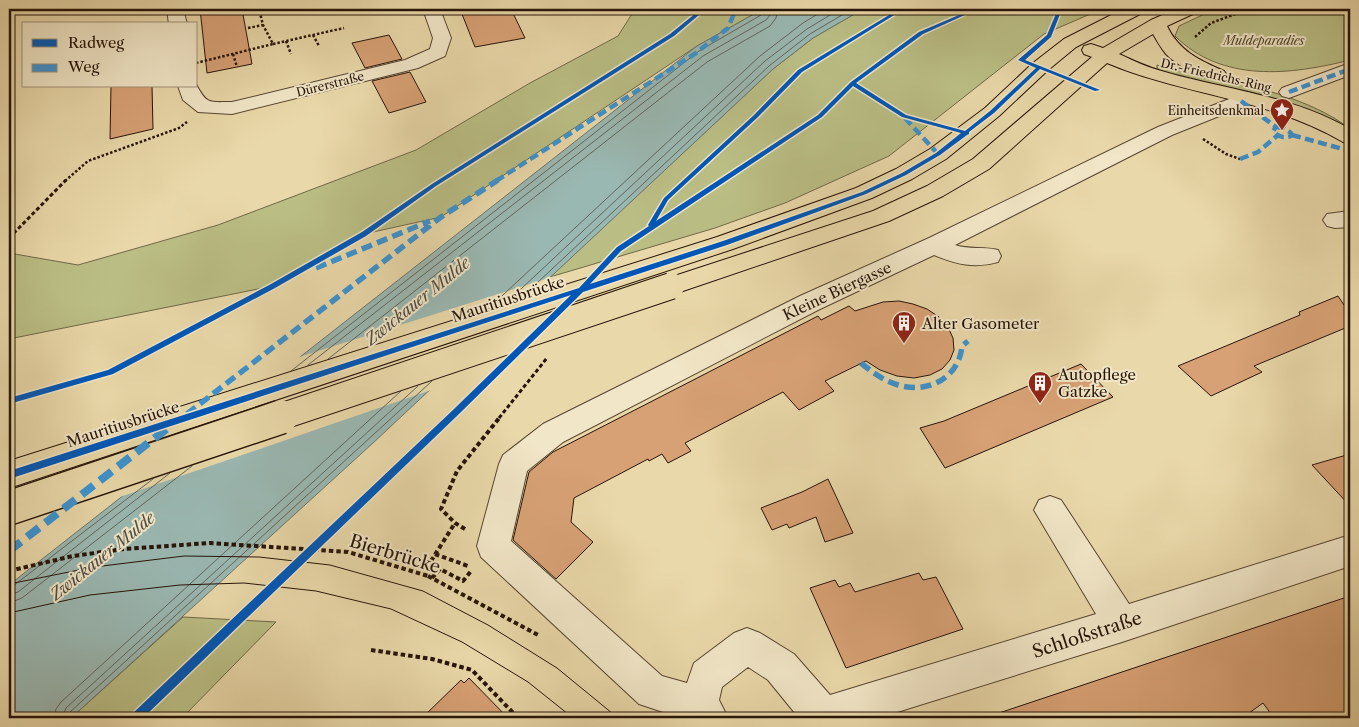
<svg xmlns="http://www.w3.org/2000/svg" width="1359" height="727" font-family="'Libre Caslon Text',serif">
	<rect width="100%" height="100%" fill="#e9d8a9"/>
	<filter id="stains"><feTurbulence type="fractalNoise" baseFrequency=".004" numOctaves="4"/><feColorMatrix values="0 0 0 0 .2 0 0 0 0 .09 0 0 0 0 .02 0 0 0 .5 -.17"/></filter>
	<radialGradient id="worn" r=".72"><stop offset=".6" stop-color="#630" stop-opacity="0"/><stop offset="1" stop-color="#630" stop-opacity=".3"/></radialGradient>
	<path fill="#babe85" stroke="#706946" d="M635 9H763L697 46 441 217 364 234 273 286 9 339V253L78 265 218 225 416 150 530 83 618 36Z
		M863 9H1102L1044 34 889 156 785 203 715 228 550 277 773 69 813 38Z
		M1215 9H1350V60C1291 75 1222 83 1175 36L1179 26Z
		M9 15 13 25 12 178 9 195Z
		M1157 65C1218 80 1293 89 1345 125L1340 127 1157 71Z
		M183 617 276 622 182 718H71Z"/>
	<path fill="#9ab8b2" stroke="#6c766e" d="M763 9H863L813 38 773 69 373 443 71 718H9V585L697 46Z"/>
	<path fill="#e9d8a9" d="M555 276 434 389 114 499 293 359Z"/>
	<g fill="none" stroke-linecap="round" stroke-linejoin="round">
		<path stroke="#60665d" stroke-width="1" d="M521 298 769 66 810 34 852 9
			M507 302 765 61 807 29 840 9
			M490 307 760 56 803 23 826 9
			M328 359 707 62 770 26 776 18 778 9
			M308 365 703 56 766 20 770 15 771 9
			M291 371 699 51 761 15 764 9
			M9 589 153 479
			M9 595 18 592 170 473
			M9 603 22 598 192 466
			M54 718 56 709 61 702 401 391
			M62 718 66 708 418 386
			M68 718 70 712 432 381"/>
	</g>
	<path fill="#d7a175" stroke="#261408" d="M200 9H242L252 64 207 73Z
		M460 9H511L525 38 475 47Z
		M389 35 402 59 365 68 352 43Z
		M410 72 426 102 389 113 372 81Z
		M111 86H152L153 129 110 139Z
		M1338 296 1344 305H1350V326L1254 366 1262 372 1211 396 1178 366 1300 315 1299 312Z
		M899 301 913 304 927 309 939 317 948 327 953 338 954 350 950 360 942 369 930 375 914 378 897 376 880 370 866 361 825 381 834 391 799 410 783 392 685 443 691 451 668 463 662 454 649 461 648 459 574 498 571 522 593 542 556 579 513 540 529 472 553 452 818 316 821 320 849 306 855 311 883 302Z
		M1081 364 1113 397 945 468 920 428 944 421Z
		M1350 454V506L1312 465Z
		M828 479 853 533 825 542 816 517 789 528 787 524 772 530 761 508 802 492Z
		M919 573 923 580 936 577 963 629 846 668 810 588 835 580 839 587 850 583 855 592Z
		M1350 596V718H1274L1263 703 1242 718H1000L999 713Z
		M469 678 508 718H422L461 680 464 683Z"/>
	<g fill="none" stroke-linecap="round" stroke-linejoin="round">
		<g stroke="#574530" stroke-width="2">
			<path id="minor" d="M167 9H183L187 24H169Z
				M423 9H440L451 38 445 56 418 68 232 114 198 112 183 100 178 86H196V84C207 105 209 102 232 102L405 60 430 49 433 38Z
				M1350 63V75L1289 98 1282 96 1279 92 1282 88Z
				M1247 92 1254 94 1257 98 1254 102 1172 135 955 245C969 250 983 246 998 250L1001 256 998 262C974 269 956 264 934 255L818 310 563 442 527 471 511 541 662 676 687 683 694 663 734 633 747 628 760 633 794 654 830 695 1096 614 1034 510 1039 500 1050 496 1061 500 1129 604 1350 535V566L1122 642 878 718H799L768 680 748 667 722 687 719 700 728 718H681L639 704 481 557 477 546 499 464 503 455 543 424 800 296 929 238 1158 127Z
				M1350 211V227L1335 228 1327 226 1323 220 1327 214Z"/>
		</g>
		<g stroke="#261408" stroke-width="2">
			<path id="major" d="M1123 9H1145L1142 13 1076 47 1047 71 999 116 946 159 912 179 872 198 733 249 9 488V461L717 237 856 188 896 169 930 149 985 108 1033 63 1064 39Z
				M1176 9H1198L1195 13 1167 26C1179 51 1199 60 1224 71L1227 75 1224 79C1208 83 1177 66 1166 54 1161 48 1157 41 1153 34L1119 54C1134 61 1149 68 1165 72 1228 90 1293 96 1350 129V144L1343 142C1268 98 1186 96 1107 63L989 169 943 196 889 221 680 292 671 295 662 292 658 286 662 280 873 211 927 186 973 159 1092 57 1084 54 1082 50 1084 46 1091 44 1103 48 1151 20Z"/>
		</g>
		<path stroke="#261408" stroke-width="2.5" stroke-dasharray="2.5 2" stroke-linecap="butt" d="M244 10 250 9
			M248 28 263 25 259 9
			M313 35 319 46
			M1195 37 1211 23 1249 9
			M286 41 291 54
			M273 44 344 28
			M233 54 237 67
			M196 63 273 44 263 25
			M1203 139 1226 154 1240 159
			M65 181 88 161 179 128 187 122"/>
		<path stroke="#261408" stroke-width="3" stroke-dasharray="4 2.5" stroke-linecap="butt" d="M9 238 66 180
			M1347 247 1350 249
			M499 418 547 358"/>
		<path stroke="#261408" stroke-width="4" stroke-dasharray="4.5 3" stroke-linecap="butt" d="M465 529 455 523 441 509 457 471 500 417
			M435 554 468 566
			M431 561 455 523
			M428 576 540 636
			M432 578 440 569 463 581 472 570
			M371 650 432 659 472 670 518 718"/>
		<use href="#minor" fill="#f1e6c7" fill-rule="evenodd"/>
		<use href="#major" fill="#e9d8a9" fill-rule="evenodd"/>
		<path stroke="#261408" stroke-width="1" d="M9 584 94 567 184 556 259 557 330 565 423 591 488 625 557 668 618 718
			M9 613 90 595 180 585 244 583 316 591 391 609 462 642 528 682 573 718"/>
		<g stroke="#261408" stroke-width="28" stroke-linecap="butt">
			<path id="major-bridge-far1" d="M277 418 671 286"/>
		</g>
		<g stroke="#261408" stroke-width="36" stroke-linecap="butt">
			<path id="major-bridge" d="M9 508 281 417"/>
		</g>
		<path stroke="#261408" stroke-width="4" stroke-dasharray="4.5 3" stroke-linecap="butt" d="M9 571 73 556 124 549 210 543 348 552 428 576"/>
		<use href="#major-bridge-far1" stroke="#e9d8a9" stroke-width="26"/>
		<use href="#major-bridge" stroke="#e9d8a9" stroke-width="33"/>
		<path stroke="#3b93d1" stroke-width="4.5" stroke-dasharray="9 4.5" stroke-linecap="butt" d="M1289 92 1350 69
			M1241 101 1276 127
			M905 118 938 154
			M1276 127 1284 128 1291 133V136C1284 139 1278 137 1273 131Z
			M1292 135 1350 151
			M1240 159 1258 152 1278 135
			M496 181 696 53 728 28 736 9"/>
		<path stroke="#3b93d1" stroke-width="5.5" stroke-dasharray="11 5.5" stroke-linecap="butt" d="M316 268 430 221
			M861 363C872 372 884 381 898 385 928 394 959 378 962 346L968 341
			M187 414 441 217 498 180"/>
		<path stroke="#3b93d1" stroke-width="8" stroke-dasharray="15 8" stroke-linecap="butt" d="M9 551 169 427"/>
		<g stroke="#f1e6c7" stroke-width="3">
			<path id="cycleway" d="M701 9H706L674 36 436 186 366 236 275 288 113 374 9 404V398L108 370 271 284 362 232 432 184 670 34Z
				M899 9H904L802 72 758 117 668 200 656 221 818 115 851 82 919 32 973 9H978L923 34 856 83 906 115 965 131 990 111 1036 68 1018 60 1047 35 1058 9H1062L1051 37 1025 60 1100 90 1095 91 1040 69 994 113 969 132V134L967 135 940 155 906 175 866 194 727 245 583 292 460 413 143 718H131L132 714 454 409 571 295 9 479V471L579 288 617 247 649 226 648 225 664 198 754 115 798 70ZM853 86 902 117 961 133 936 153 902 173 862 192 723 241 590 284 621 251 822 117Z"/>
		</g>
		<use href="#cycleway" fill="#0057b8" fill-rule="evenodd"/>
	</g>
	<defs>
		<g id="sight-pin" transform="scale(1.25)"><path d="M0 17L-7.5 6A9.5 9.5 0 1 1 7.5 6Z" fill="#8f2418" stroke="#f1e6c7"/><path d="M0-6L1.8-2.2L6-1.7L2.9 1.2L3.7 5.4L0 3.3L-3.7 5.4L-2.9 1.2L-6-1.7L-1.8-2.2Z" fill="#fff"/></g>
		<g id="building-pin" transform="scale(1.25)"><path d="M0 17L-7.5 6A9.5 9.5 0 1 1 7.5 6Z" fill="#8f2418" stroke="#f1e6c7"/><path d="M-4-6H4V6H1V3H-1V6H-4ZM-2.5-4.3h1.7v1.8h-1.7ZM.8-4.3h1.7v1.8H.8ZM-2.5-1h1.7V.8h-1.7ZM.8-1h1.7V.8H.8Z" fill="#fff"/></g>
	</defs>
	<g fill-rule="evenodd">
		<use href="#sight-pin" x="1282" y="110"/>
		<use href="#building-pin" x="904" y="323"/>
		<use href="#building-pin" x="1040" y="383"/>
	</g>
	<g text-anchor="middle" dominant-baseline="central" stroke-width="4" stroke-linejoin="round" paint-order="stroke">
		<g font-size="12" font-style="italic" fill="#52472e" stroke="#f1e6c7">
			<text x="1264" y="40">Muldeparadies</text>
		</g>
		<g font-size="12" fill="#261408" stroke="#f1e6c7">
			<text transform="translate(1216 75) rotate(13)">Dr.-Friedrichs-Ring</text>
			<text transform="translate(330 84) rotate(-14)">Dürerstraße</text>
		</g>
		<g font-size="12" fill="#261408" stroke="#f1e6c7" text-anchor="end">
			<text x="1264" y="110">Einheitsdenkmal</text>
		</g>
		<g font-size="15" fill="#261408" stroke="#f1e6c7">
			<text transform="translate(837 291) rotate(-25)">Kleine Biergasse</text>
			<text transform="translate(508 299) rotate(-18)">Mauritiusbrücke</text>
			<text transform="translate(123 424) rotate(-18)">Mauritiusbrücke</text>
		</g>
		<g font-size="15" fill="#261408" stroke="#f1e6c7" text-anchor="start">
			<text x="922" y="323">Alter Gasometer</text>
			<text x="1058" y="374">Autopflege<tspan x="1058" dy="17">Gatzke</tspan></text>
		</g>
		<g font-size="16" font-style="italic" fill="#4f4d44" stroke="#f1e6c7">
			<text transform="translate(417 301) rotate(-39)">Zwickauer Mulde</text>
			<text transform="translate(102 556) rotate(-39)">Zwickauer Mulde</text>
		</g>
		<g font-size="18" fill="#261408" stroke="#f1e6c7">
			<text transform="translate(395 554) rotate(17)">Bierbrücke</text>
			<text transform="translate(1087 635) rotate(-18)">Schloßstraße</text>
		</g>
	</g>
	<rect width="1359" height="727" fill="none" stroke="#e9d8a9" stroke-width="30"/>
	<rect x="10" y="10" width="1339" height="707" fill="none" stroke="#261408" stroke-width="2.5"/>
	<rect x="15" y="15" width="1329" height="697" fill="none" stroke="#261408"/>
	<rect x="22" y="22" width="175" height="65" fill="#f1e6c7" stroke="#a0927b"/>
	<rect x="32" y="39" width="25" height="8" fill="#0057b8" stroke="#a0927b"/>
	<text x="68" y="48" font-size="15" fill="#261408">Radweg</text>
	<rect x="32" y="64" width="25" height="8" fill="#3b93d1" stroke="#a0927b"/>
	<text x="68" y="72" font-size="15" fill="#261408">Weg</text>
	<rect width="100%" height="100%" filter="url(#stains)"/>
	<rect width="100%" height="100%" fill="url(#worn)"/>
</svg>
